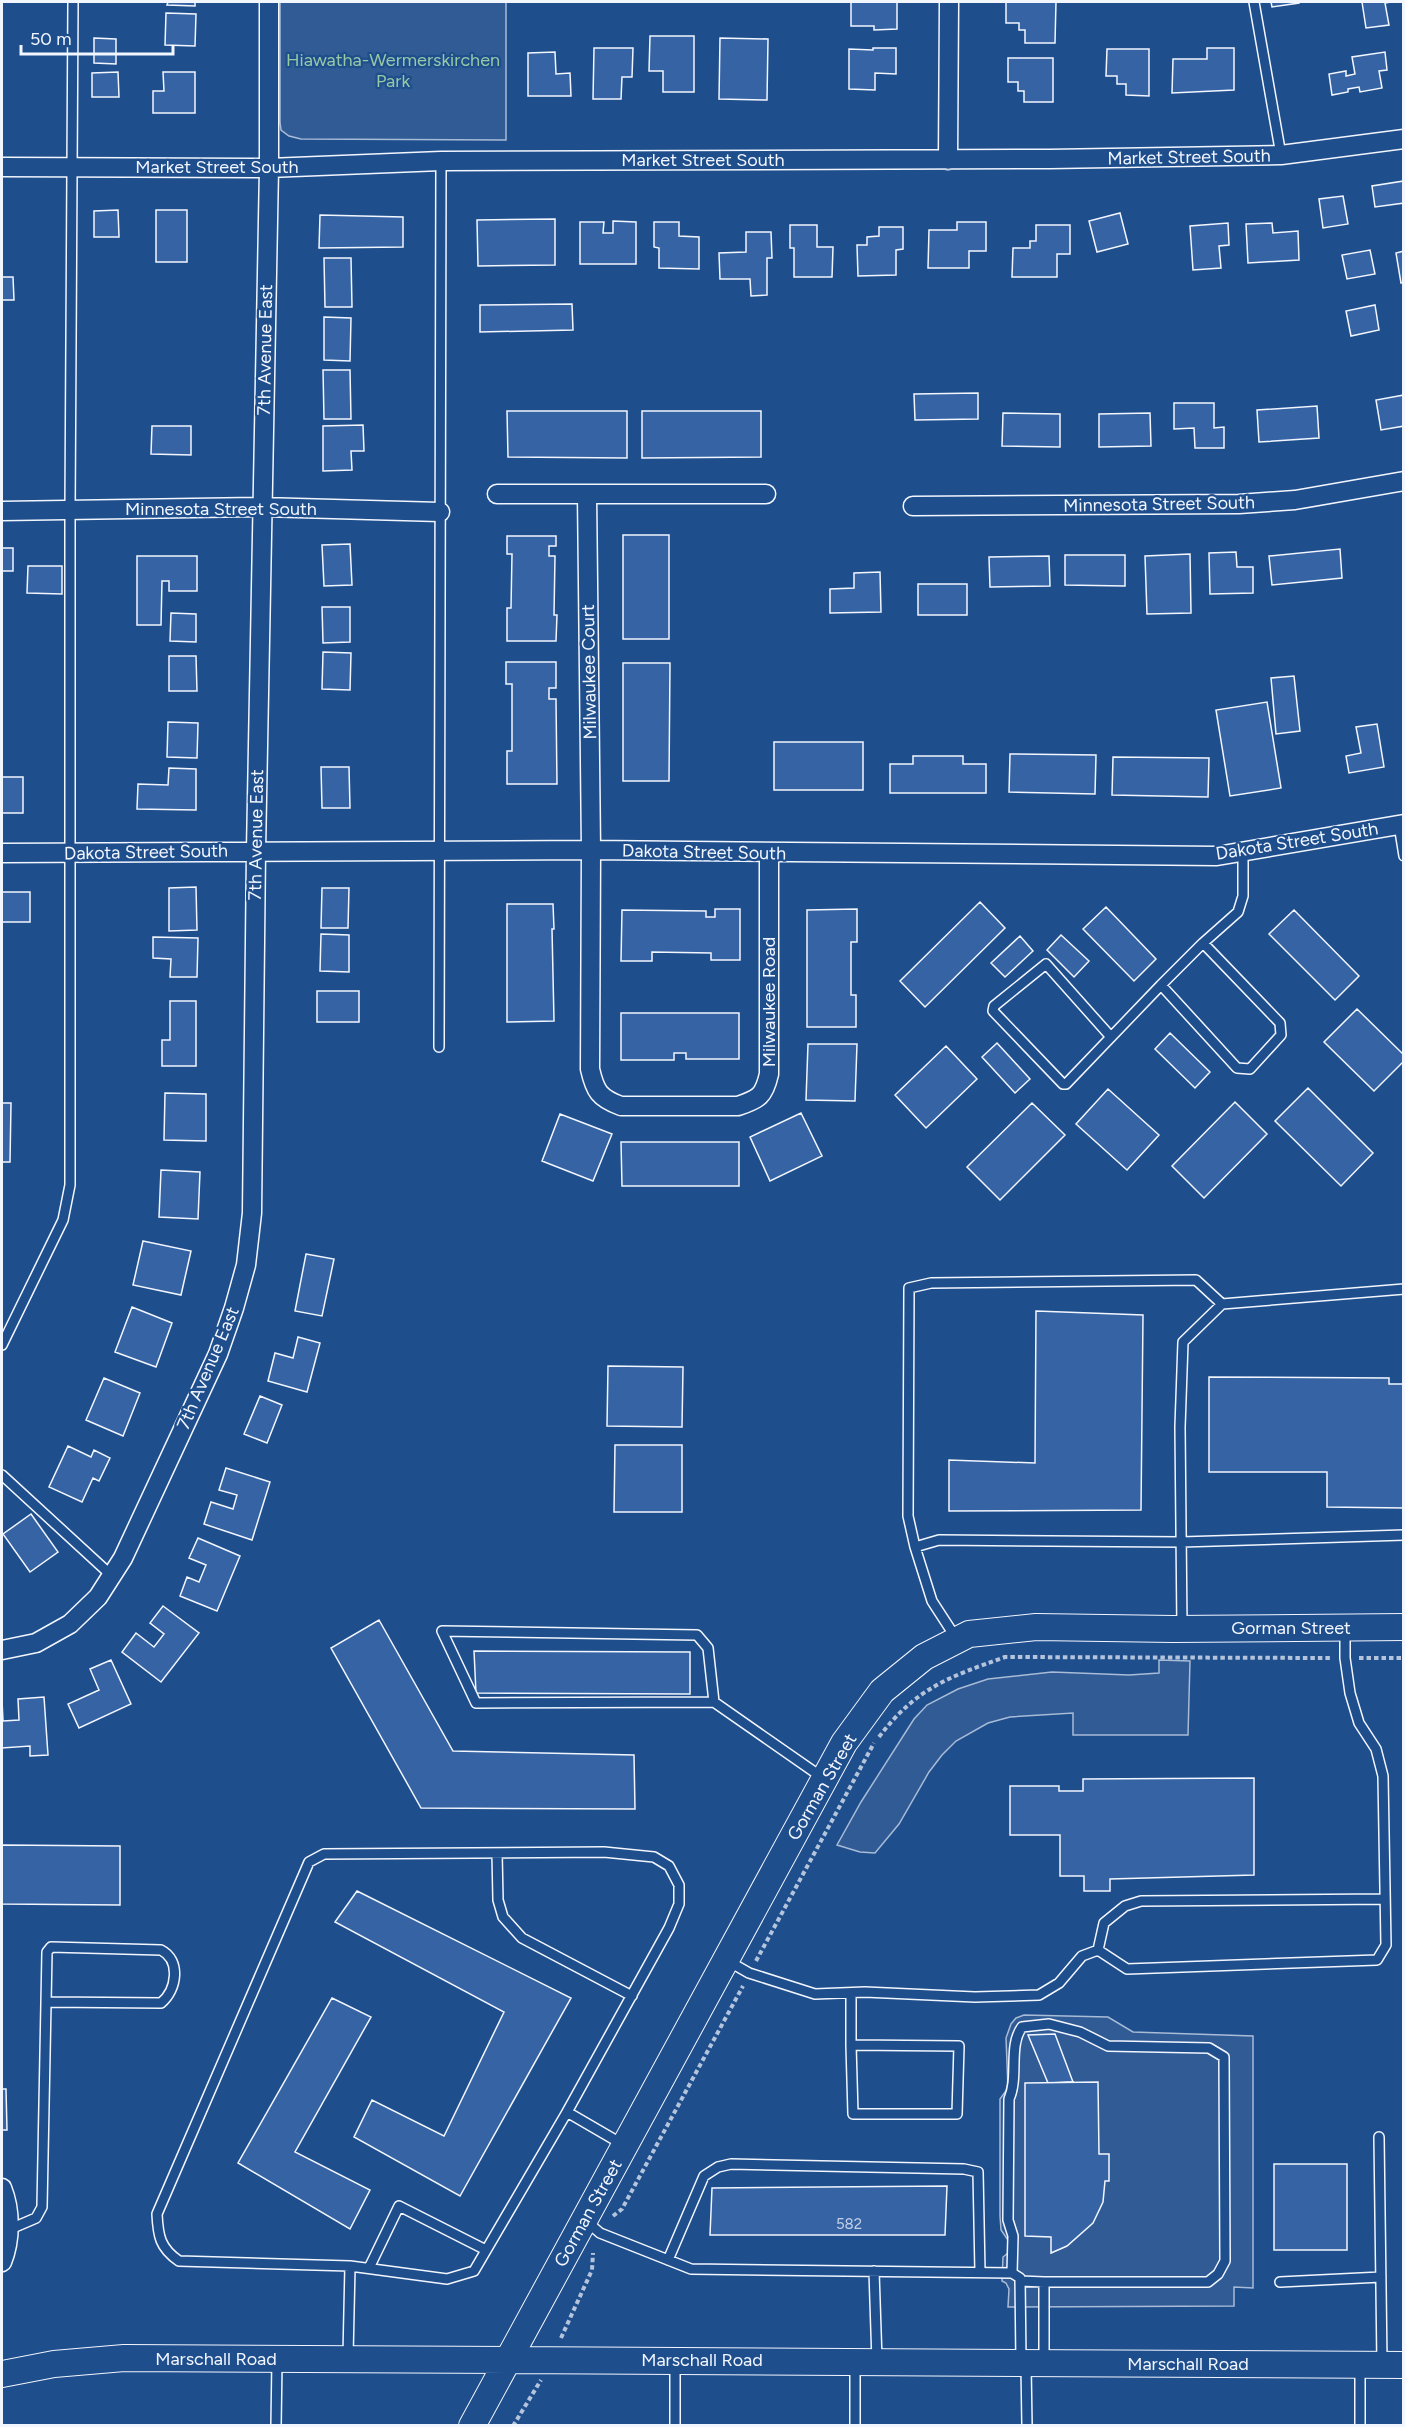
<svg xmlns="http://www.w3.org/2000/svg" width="1405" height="2427" font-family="Figtree,sans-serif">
	<rect width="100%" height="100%" fill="#1f4e8c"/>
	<path fill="#305b95" stroke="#a8bbd7" stroke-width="1.5" d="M280 2H506V140L301 139 289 136 281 130 280 122Z
		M1159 1660 1190 1661 1188 1735H1073V1713L1010 1717 988 1723 956 1741 942 1755 929 1772 899 1824 875 1853 860 1852 837 1845 861 1802 914 1719 927 1705 958 1689 988 1679 1052 1672 1129 1675 1159 1673Z
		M1024 2015 1108 2017 1133 2032 1253 2036V2288L1234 2287V2306L1008 2307 1009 2289 1006 2283 1002 2281 1003 2257 1008 2253V2240L1001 2230 1000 2216V2099L1008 2088 1006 2038 1011 2024 1016 2018Z"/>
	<path fill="#3563a3" stroke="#f2f6ff" stroke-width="1.5" d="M168 2H195V6L167 5Z
		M851 2H897V29L874 30V26H851Z
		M1006 2H1056L1055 43H1025V30H1019V23H1006Z
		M1271 2H1299V3L1272 7Z
		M1362 2H1391L1385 3 1389 25 1366 28Z
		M166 13 196 14 195 46 165 45Z
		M650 36H694V92H663V71H649Z
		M94 38 116 39V64L94 63Z
		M720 38 768 39 767 100 719 99Z
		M594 48H633L632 77H622L621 99H593Z
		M873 48H896V74L875 73V90L849 89V49L873 50Z
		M1207 48H1234V90L1172 93 1173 59H1207Z
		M1107 49H1149V96L1126 95V84H1117V76H1106Z
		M555 52 556 74 570 73 571 96H528V53Z
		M1385 52 1387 70 1379 71 1382 88 1360 92 1359 87 1348 89V92L1332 95 1329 74 1346 71V76L1355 74 1352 57Z
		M1008 58H1053V102H1024V91H1018V82H1008Z
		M118 72 119 97H92V73Z
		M163 72H195V113H153V91H164Z
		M1404 181V203L1375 207 1372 186Z
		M1343 196 1348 224 1323 228 1319 199Z
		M118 210 119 237H94V211Z
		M156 210H187V262H156Z
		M1120 213 1128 244 1097 252 1089 221Z
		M320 215 403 217V247L319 248Z
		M555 219V265L478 266 477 220Z
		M613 221 636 222V264H580V222H604L603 233H613Z
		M654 222H679V236L699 237V269L659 268V248L654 247Z
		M957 222H986V251H969V268H928L929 230H957Z
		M1228 223 1229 245 1219 246 1221 268 1193 270 1190 226Z
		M1272 223 1273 233 1298 231 1299 260 1248 263 1246 224Z
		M790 225H817V247H833L832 277H794V248H790Z
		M1036 225H1070V254H1057V277H1012L1013 248H1030V241H1036Z
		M879 227H903V249L896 250V275L858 276 857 245H867V237L879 236Z
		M746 232H771L772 258H767V295L751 296 750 279H720L719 253 746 252Z
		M1370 250 1375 274 1347 279 1342 255Z
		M1404 251V282L1401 283 1396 253Z
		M324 258H351L352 307H325Z
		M2 277H13L14 300H2Z
		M572 304 573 330 480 332V305Z
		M1375 305 1379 330 1351 336 1346 311Z
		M324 317 351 318 350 361 324 360Z
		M323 370H350L351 419H324Z
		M978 393V419L915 420 914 394Z
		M1404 395V426L1381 430 1376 400Z
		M1174 403H1214V428L1224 427V448H1195L1194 428 1174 429Z
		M1317 406 1319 438 1259 442 1257 410Z
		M507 411H627V458L508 457Z
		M642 411H761V457L642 458Z
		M1003 413 1060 414V447L1002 446Z
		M1150 413 1151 446 1099 447V414Z
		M363 425 364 451H351L352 470 323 471V426Z
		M152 426H191V455L151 454Z
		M623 535H669V639H623Z
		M507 536H556V546H549V556H555L554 615H557L556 641H507V608H511L512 554H507Z
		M350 544 352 585 324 586 322 545Z
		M2 548H13V571H2Z
		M1340 549 1342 578 1272 585 1269 556Z
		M1236 552 1237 567H1253V593L1210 594 1209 553Z
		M1190 554 1191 613 1147 614 1145 556Z
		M1065 555H1125V586L1065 585Z
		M137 556H197V591H169V581H162L161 625H137Z
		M1049 556 1050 586 990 587 989 557Z
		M28 566H62V594L27 593Z
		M880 572 881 612 830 613V589L854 588V573Z
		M918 584H967V615H918Z
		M322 607H350V642L323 643Z
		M171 613 196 614V642L170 641Z
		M323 652 351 653 350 690 322 689Z
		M169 656H196L197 691H169Z
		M506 662H556V688H549V699H556L557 784H507V751H512V684H506Z
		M623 663H670L669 781H623Z
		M1294 676 1300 731 1276 734 1271 678Z
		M1267 702 1281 788 1230 796 1216 710Z
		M168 722 198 723 197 758 167 757Z
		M1377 724 1384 767 1349 773 1346 756 1361 753 1356 727Z
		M774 742H863V790H774Z
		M1010 754 1096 755 1095 794 1009 792Z
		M913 756H963V764H986V793H890V764H913Z
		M1113 757 1209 758 1208 797 1112 795Z
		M321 767H349L350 808H322Z
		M169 768 196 769V810L137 809 138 784 168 785Z
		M2 777H23V813H2Z
		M196 887 197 930 169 931V888Z
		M322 888H349L348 928H321Z
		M2 892H30V922H2Z
		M980 902 1005 928 925 1007 900 981Z
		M507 904H553L554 929H552L554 1021 507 1022Z
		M1106 907 1156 959 1134 981 1083 929Z
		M715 909H740V960H711V953L652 952V961H621L622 910 706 911V917H715Z
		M857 909V942H851V995H856V1027H807V910Z
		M1294 910 1359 976 1335 1000 1269 934Z
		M321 934 349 935V972L320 971Z
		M1061 935 1089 961 1074 977 1047 950Z
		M1020 936 1033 951 1005 977 991 963Z
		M153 937 198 938 197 977H170L171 959 153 958Z
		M317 991H359V1022H317Z
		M170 1001H196V1066H162V1040H170Z
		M1357 1009 1404 1055V1061L1374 1091 1324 1042Z
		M621 1013H739V1059H686V1053H674V1060H621Z
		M1170 1033 1210 1072 1195 1088 1155 1049Z
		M997 1043 1030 1079 1015 1093 982 1057Z
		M808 1044H857L855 1101 806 1100Z
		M946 1046 977 1079 926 1128 895 1095Z
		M1308 1088 1373 1153 1341 1186 1275 1121Z
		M1108 1089 1159 1135 1127 1170 1076 1124Z
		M165 1093 206 1094V1141L164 1140Z
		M1235 1102 1267 1134 1204 1198 1172 1166Z
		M2 1103H11L10 1162H2Z
		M1032 1103 1065 1135 1000 1200 967 1167Z
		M801 1113 822 1156 770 1181 750 1137Z
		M560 1114 612 1134 593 1181 542 1161Z
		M621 1142H739V1186H622Z
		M161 1170 200 1172 198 1219 159 1217Z
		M143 1241 191 1251 181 1295 133 1285Z
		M306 1254 334 1259 322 1316 295 1311Z
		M132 1307 172 1323 156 1367 115 1352Z
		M1036 1311 1143 1315 1141 1510 949 1511V1460L1035 1463Z
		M298 1337 320 1343 307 1392 268 1381 275 1353 293 1358Z
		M608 1366 683 1367 682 1427 607 1426Z
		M1209 1377 1389 1378V1384H1404V1508L1327 1507V1472H1209Z
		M104 1378 140 1393 123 1436 86 1420Z
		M260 1396 282 1405 267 1443 244 1434Z
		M615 1445H682V1512H614Z
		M68 1446 91 1457 94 1450 110 1458 99 1481 93 1478 82 1502 49 1487Z
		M226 1468 270 1482 252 1540 204 1524 211 1502 233 1509 237 1495 219 1490Z
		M31 1514 58 1552 30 1572 3 1534Z
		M198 1538 240 1556 217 1611 180 1596 187 1577 199 1582 206 1565 189 1558Z
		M163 1606 199 1633 161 1682 122 1652 136 1633 154 1647 164 1634 150 1623Z
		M379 1620 453 1751 634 1755 635 1809 421 1808 331 1648Z
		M474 1651 690 1652V1694L476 1693Z
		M111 1660 131 1704 79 1728 68 1704 99 1690 90 1669Z
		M44 1697 48 1755 30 1756V1746L2 1748V1700L3 1721 19 1720 18 1699Z
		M1254 1778V1875L1110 1879V1891H1084V1876H1060V1835H1010V1786H1059V1791H1083V1779Z
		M2 1845 120 1846V1905L2 1904Z
		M357 1891 571 1998 460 2196 354 2137 372 2100 444 2136 504 2012 335 1922Z
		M332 1998 371 2017 295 2152 370 2190 350 2229 238 2163Z
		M1055 2034 1073 2082 1048 2083 1028 2035Z
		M1098 2082 1099 2154H1109V2181H1105L1103 2202 1093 2223 1067 2246 1051 2253V2237L1025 2236V2083Z
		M2 2089H6L7 2130H2Z
		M1274 2164H1347V2250H1274Z
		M947 2186 945 2235H710L712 2188Z"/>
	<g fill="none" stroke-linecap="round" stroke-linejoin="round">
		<g stroke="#f2f6ff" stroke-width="12">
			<path id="lane" d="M1254 2 1281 155
				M1399 825 1404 856
				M1203 943 1280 1023 1281 1035 1250 1069 1237 1068 1161 985 1203 943 1238 912 1243 896V852
				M1111 1037 1046 964 994 1006 993 1011 1063 1084H1066L1161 985
				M439 1047 441 161
				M2 1345 63 1220 70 1185V510L73 2
				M2 1475 112 1576
				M915 1547 908 1516 909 1288 931 1283 1196 1280 1222 1304
				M1182 1628 1180 1427 1183 1342 1222 1304 1404 1289
				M956 1638 932 1601 915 1547 939 1540 1181 1542 1404 1535
				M714 1702 476 1703 442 1631 697 1635 708 1648 714 1702 823 1778
				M497 1853 498 1900 503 1917 522 1938 632 1996
				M1098 1950 1104 1923 1125 1906 1141 1901 1385 1899
				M728 1961 749 1973 815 1994 865 1992 975 1997 1039 1995 1059 1983 1082 1956 1098 1950 1127 1969 1377 1960 1386 1945 1383 1776 1376 1749 1359 1723 1350 1693 1345 1658V1630
				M851 1993V2045L959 2046 957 2114H853L851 2045
				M567 2112 474 2271 447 2279 350 2266 179 2261C160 2248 158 2236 157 2214L309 1862 324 1854 604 1852 654 1857 669 1866 679 1885V1904L669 1928 567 2112 622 2144
				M1379 2137 1382 2363
				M586 2221 600 2233 691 2269 1012 2273
				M8 2230 36 2218 42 2207 47 1952 51 1947 161 1950C181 1960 177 1990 161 2003L48 2002
				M668 2260 704 2176 718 2167 731 2164 964 2169 978 2172 980 2272
				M369 2268 399 2206 486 2250
				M874 2271 877 2361
				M1020 2281 1044 2282
				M1280 2282 1381 2277
				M348 2356 350 2266
				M1021 2361 1020 2278 1012 2273 1013 2236 1008 2220 1009 2099C1019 2077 1008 2046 1022 2027L1049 2024 1080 2032 1108 2046 1209 2048 1224 2057 1225 2261 1218 2274 1208 2282H1044V2361
				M855 2364V2426
				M1026 2365 1027 2426
				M1360 2367V2426
				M276 2426 277 2361
				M675 2426V2363"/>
		</g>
		<g stroke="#f2f6ff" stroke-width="21">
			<path id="street" d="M948 160 949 2
				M2 167 269 168 441 161 1050 159 1281 155 1404 139
				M497 494H766
				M587 494 591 850 590 1069C595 1091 599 1098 621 1106H738C759 1099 764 1096 769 1074V853
				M913 506 1239 504 1295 500 1404 481
				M2 511 262 507 440 512
				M2 853 591 850 1217 856 1404 824
				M2 1650 36 1643 70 1624 98 1597 123 1558 218 1354 234 1308 246 1265 252 1213 256 851 269 168V2
				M2 2188C11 2210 11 2240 2 2262"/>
		</g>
		<g stroke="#f2f6ff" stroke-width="28">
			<path id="secondary" d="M2 2374 54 2364 124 2358 1404 2365
				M472 2426 844 1743 882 1691 924 1657 969 1634 1036 1627 1173 1629 1404 1627"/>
		</g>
		<path stroke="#b3c4dc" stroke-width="4" stroke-dasharray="4.5 3" stroke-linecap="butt" d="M1359 1658H1404
			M879 1737C916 1688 949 1677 1005 1657L1331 1658
			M756 1961 874 1743
			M613 2216 622 2209 743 1986
			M561 2338 592 2270 593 2253
			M513 2426 541 2380"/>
		<use href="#lane" stroke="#1f4e8c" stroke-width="9"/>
		<use href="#street" stroke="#1f4e8c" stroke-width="18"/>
		<use href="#secondary" stroke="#1f4e8c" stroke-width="26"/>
	</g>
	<g text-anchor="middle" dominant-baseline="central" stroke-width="4.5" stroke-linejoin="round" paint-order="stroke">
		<g font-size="15" fill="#c3d1e8">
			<text x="849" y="2224">582</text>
		</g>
		<g font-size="18" fill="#97c8a6" stroke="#1f4e8c">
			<text x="393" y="60">Hiawatha-Wermerskirchen<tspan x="393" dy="21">Park</tspan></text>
		</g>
		<g font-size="18" fill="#f2f6ff" stroke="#1f4e8c">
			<text transform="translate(1189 157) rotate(-1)">Market Street South</text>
			<text x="703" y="160">Market Street South</text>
			<text x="217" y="167">Market Street South</text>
			<text transform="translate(265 350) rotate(-89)">7th Avenue East</text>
			<text transform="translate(1159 504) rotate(-1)">Minnesota Street South</text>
			<text x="221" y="509">Minnesota Street South</text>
			<text transform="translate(589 672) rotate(-91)">Milwaukee Court</text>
			<text transform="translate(256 835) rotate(-89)">7th Avenue East</text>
			<text transform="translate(1297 841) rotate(-9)">Dakota Street South</text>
			<text transform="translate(146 852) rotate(-1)">Dakota Street South</text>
			<text transform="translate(704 852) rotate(1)">Dakota Street South</text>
			<text transform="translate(769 1002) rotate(-90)">Milwaukee Road</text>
			<text transform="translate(208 1368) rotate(-67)">7th Avenue East</text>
			<text x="1291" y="1628">Gorman Street</text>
			<text transform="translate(822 1787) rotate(-60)">Gorman Street</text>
			<text transform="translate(588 2213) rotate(-61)">Gorman Street</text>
			<text x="216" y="2359">Marschall Road</text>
			<text x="702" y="2360">Marschall Road</text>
			<text x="1188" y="2364">Marschall Road</text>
		</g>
	</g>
	<rect width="1405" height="2427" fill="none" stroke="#f2f6ff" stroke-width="6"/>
	<path d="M21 45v9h152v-9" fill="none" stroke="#f2f6ff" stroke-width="3"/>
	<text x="30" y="45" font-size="18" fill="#f2f6ff" stroke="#1f4e8c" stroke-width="4.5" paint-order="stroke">50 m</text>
</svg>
